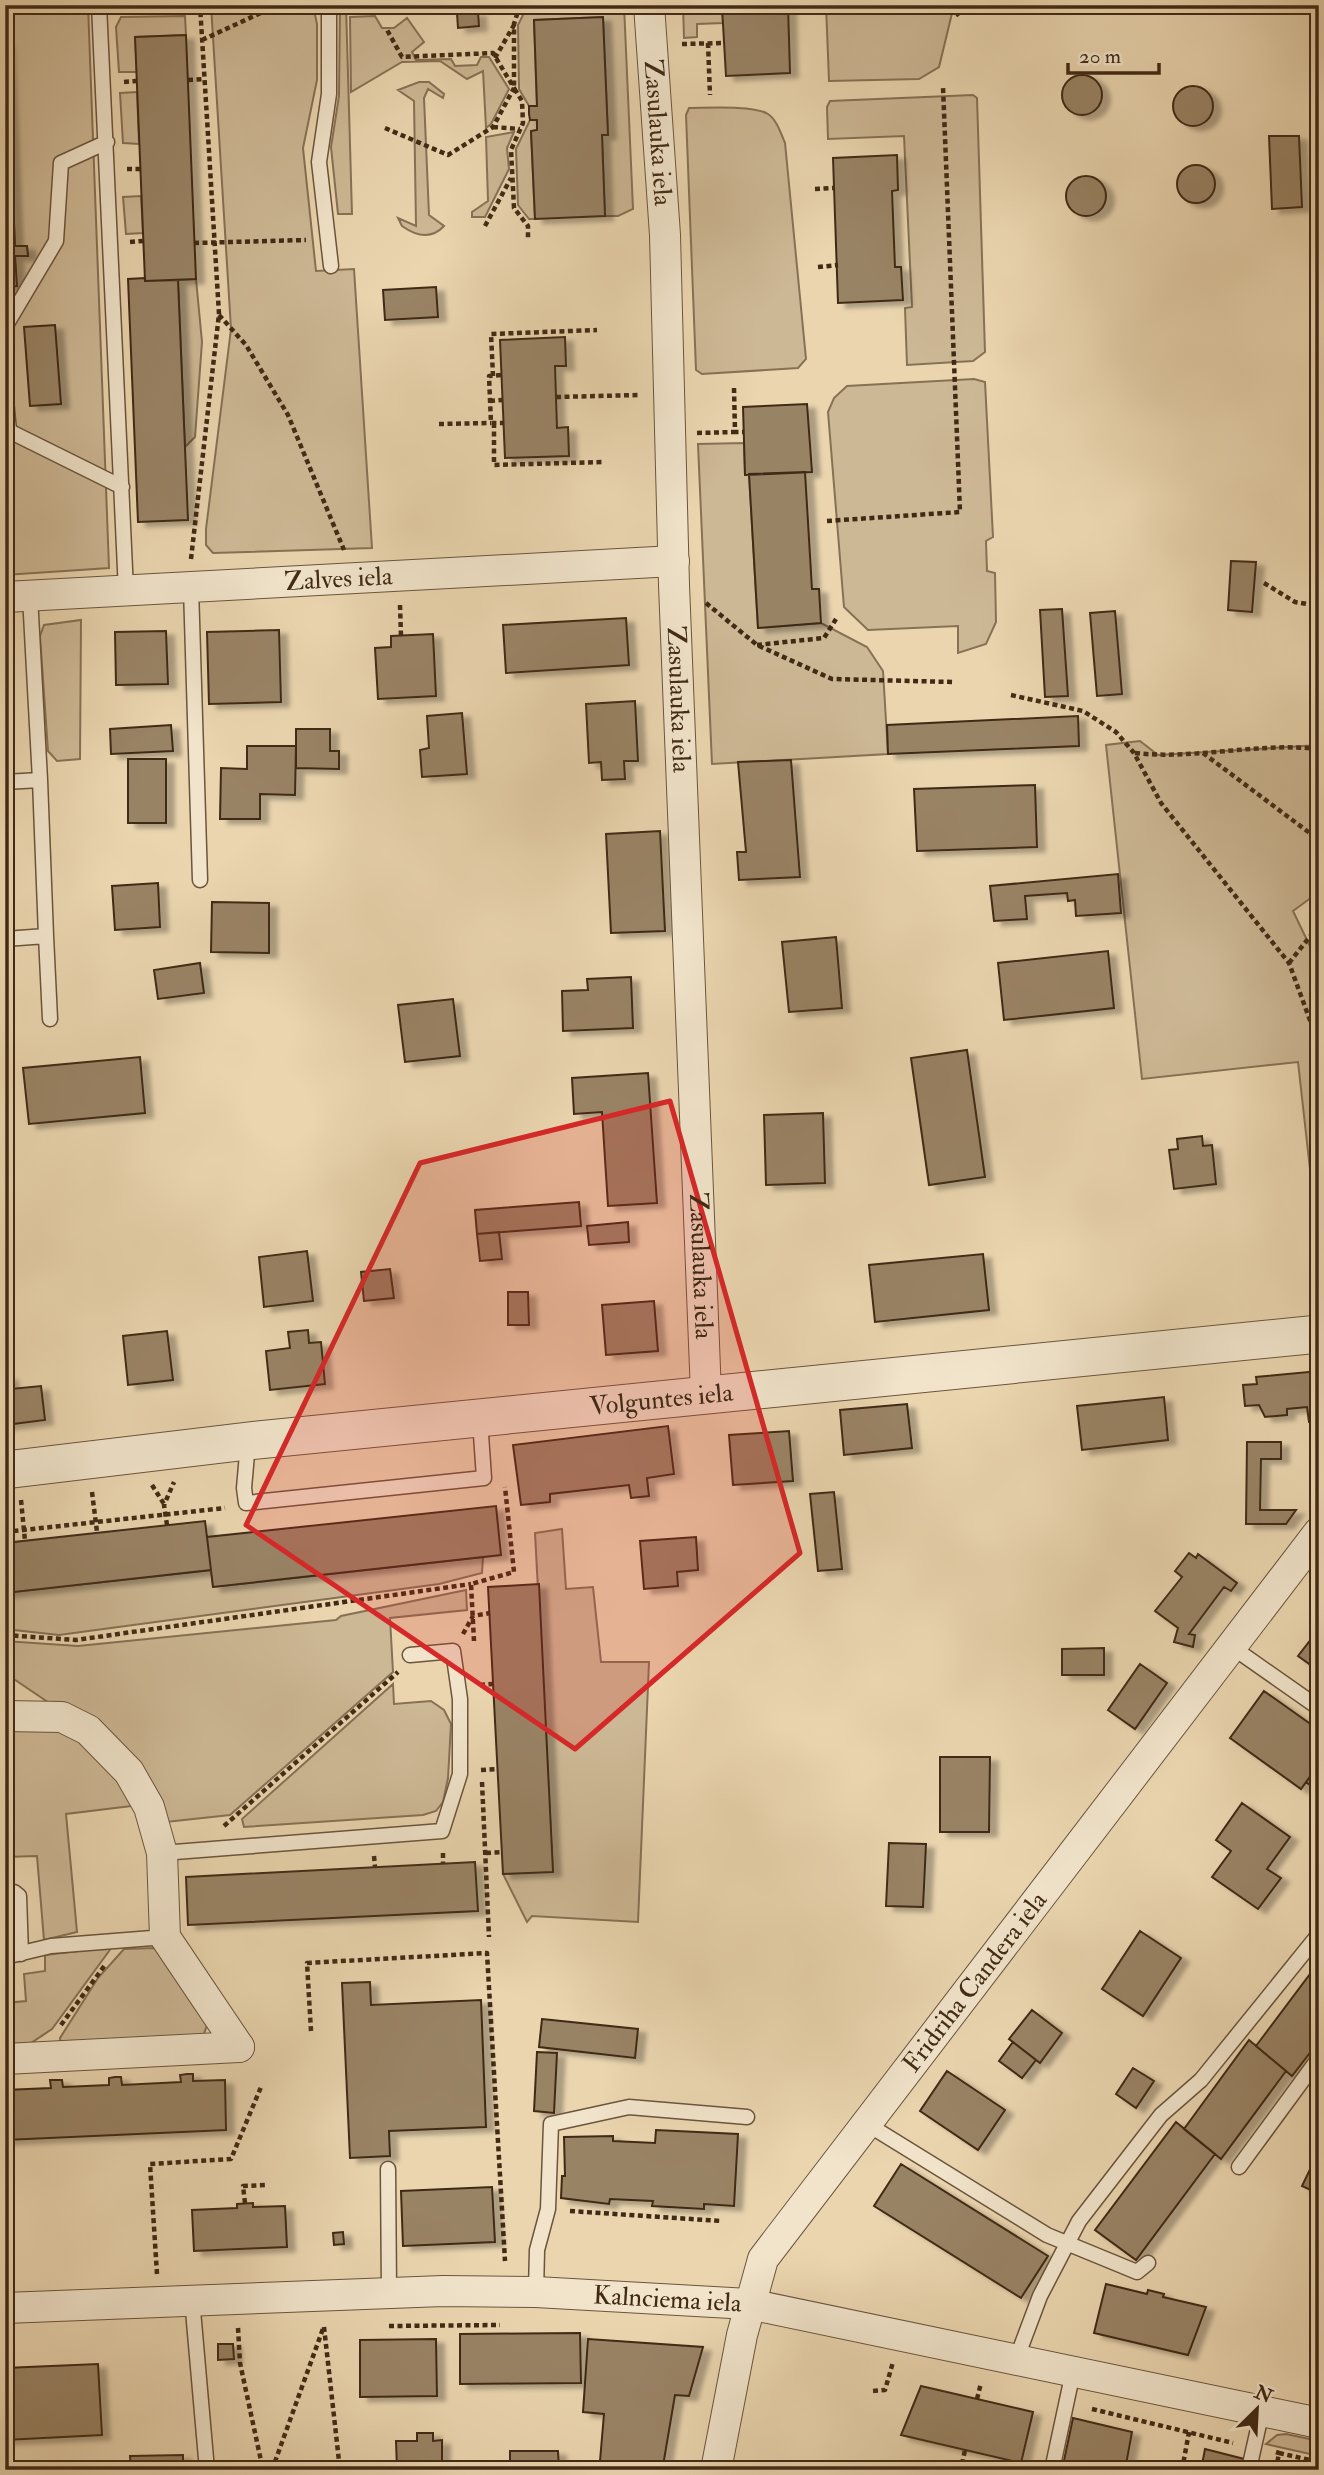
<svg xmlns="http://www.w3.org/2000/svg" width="1324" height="2475" font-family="'IM FELL Double Pica',serif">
	<defs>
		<filter id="shadow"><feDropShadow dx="8" dy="4.5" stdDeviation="2" flood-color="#0004"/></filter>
	</defs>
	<rect width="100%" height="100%" fill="#ead5af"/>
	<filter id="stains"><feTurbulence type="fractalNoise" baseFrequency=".00286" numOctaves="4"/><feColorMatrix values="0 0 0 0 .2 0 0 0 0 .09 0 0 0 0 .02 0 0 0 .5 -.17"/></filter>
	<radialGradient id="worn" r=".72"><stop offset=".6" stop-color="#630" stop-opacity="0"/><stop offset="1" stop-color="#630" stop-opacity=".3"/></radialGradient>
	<path fill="#cdb895" stroke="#877155" stroke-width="2" d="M5 5H88L109 568 5 575V287L16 286 15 256 28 255 27 246H15Z
		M211 5H313L317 24V80L303 148 316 271 354 269 372 548 213 553 206 545V529L231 329Z
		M340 5H346L352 214H338L331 147 339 96Z
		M524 5H624L633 209 618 216H605L602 135 608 134 603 17 534 20 537 106H529L519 89 518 25 524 13Z
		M683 5H722L723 23 697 24V37L684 38Z
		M826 5H954L939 67 919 79 829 81Z
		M185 16 186 35 135 37 137 72H119L116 27 121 17Z
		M375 16 382 28H394L407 18 424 42 412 52 416 60 451 59 455 66 477 65 481 57H489L509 89 491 124 486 128 483 71 467 79 440 61 402 62 351 92 350 17Z
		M419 82H429L444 94 443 98 428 89 424 98 429 215 444 226C431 240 416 236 402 226L398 218 416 226 414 101 398 90Z
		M137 92 139 144 123 143 120 93Z
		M973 95 977 98 985 352 973 361 907 365 905 308 912 307 904 136 828 139 827 107 830 101Z
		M689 108C707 108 754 105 768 114 777 120 781 134 785 143L806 359 798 368 702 374 696 370 686 115Z
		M530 120H537V130L531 131 535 219H529L518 205 516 149Z
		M514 132 507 148 509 169 485 217H472V212L488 201 486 137Z
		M141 196 143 233 126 234 123 197Z
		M196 279 202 342 195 437 185 447 178 280Z
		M974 379 985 382 993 537 986 541 987 571 995 573 996 622 986 644 958 653V626L868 630 844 607 828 412 834 398 847 386Z
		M744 443 745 474H749L758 628 821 623 867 647 883 671 888 754 712 764 698 444Z
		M81 620 80 759 57 761 48 751 40 636 44 625Z
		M1140 741 1158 755 1319 745V875L1314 883 1312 897 1293 911 1319 965V1250L1298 1062 1142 1079 1106 745Z
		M562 1529 566 1589 593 1587 601 1662H649L638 1922 532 1916 527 1922 503 1874 553 1871 535 1533Z
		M483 1557 482 1573 439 1584 59 1635 5 1629V1593L211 1570 213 1587Z
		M466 1590 467 1610 390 1618 393 1672 230 1815 166 1822 58 1709 5 1673V1641L78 1646 336 1620 341 1616Z
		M393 1684 394 1704 431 1701 444 1710 451 1724 448 1778 443 1802 436 1811 423 1815 244 1827 242 1819Z
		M5 1723 73 1730 140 1805 66 1814 77 1932 44 1940 37 1856 5 1857Z
		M112 1947 52 2029 22 2049 5 2042V2003L26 2001 24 1974 45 1971V1955Z
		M156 1948 208 2023 203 2036 61 2047 60 2038 98 1978 124 1949Z
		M1286 2434 1319 2441V2456L1266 2444 1277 2435Z"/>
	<path fill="#998365" stroke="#412a15" stroke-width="2" filter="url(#shadow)" d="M788 5 790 73 726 76 722 7Z
		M478 12 479 26 458 28 457 13Z
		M603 17 608 135H602L605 216 535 219 531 131 537 130V120H530L529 114V106H537L534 20Z
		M186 35 196 279 145 281 135 37Z
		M6 42 15 246H27L28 256H15L17 286 5 287Z
		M1062 95a20 20 0 1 1 40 0a20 20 0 1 1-40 0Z
		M1173 106a20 20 0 1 1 40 0a20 20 0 1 1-40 0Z
		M1269 136H1299L1302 207 1272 209Z
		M897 155 898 190 892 191 895 267H901L903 300 838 303 833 158Z
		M1177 184a19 19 0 1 1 38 0a19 19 0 1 1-38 0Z
		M1066 196a20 20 0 1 1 40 0a20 20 0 1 1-40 0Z
		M145 278V281L178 280 188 520 138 522 128 279Z
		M436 287 438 317 385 320 383 290Z
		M55 325 61 404 30 406 24 327Z
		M565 337 566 366H555L557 428 568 427 569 456 505 458 500 340Z
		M807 404 812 472 745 475 743 407Z
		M805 472 812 589H819L821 623 758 628 749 474Z
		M1231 561 1256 562 1252 612 1228 610Z
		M1062 609 1068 696 1045 697 1040 610Z
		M1115 611 1122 694 1097 696 1090 613Z
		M626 618 629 665 506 673 503 625Z
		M279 630 281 702 209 704 207 632Z
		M166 631 168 684 116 685 115 632Z
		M433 634 436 696 378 699 375 648 391 647V636Z
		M635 701 638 761H624L625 779 602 780 601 762 589 763 586 704Z
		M462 713 467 774 422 777 420 750 429 748 427 716Z
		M1078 716 1079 746 888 754 887 725Z
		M171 725 173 751 111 754 110 729Z
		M296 729H330V751H339V769L296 768Z
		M247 746H296L295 795 260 794V819H220L221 768 247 769Z
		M128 759H166V823H128Z
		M791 760 800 877 739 880 737 852H746L738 762Z
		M1035 785 1037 847 917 851 914 789Z
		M660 831 665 931 611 933 606 834Z
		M1118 874 1121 913 1076 916 1075 900 1068 901 1067 893 1025 896 1027 919 994 921 990 886Z
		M158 883 160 927 115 930 112 886Z
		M212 902 269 903V953L211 952Z
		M836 937 842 1008 789 1012 782 942Z
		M1108 951 1114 1008 1004 1020 998 963Z
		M200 963 204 993 158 999 154 970Z
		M631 977 633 1028 563 1031 562 991 588 990 587 979Z
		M453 999 460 1056 405 1062 398 1005Z
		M967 1050 985 1177 929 1185 911 1058Z
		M140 1057 145 1113 29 1124 23 1068Z
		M648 1073 657 1203 608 1206 602 1112 574 1114 572 1078Z
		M823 1113 825 1183 766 1185 764 1115Z
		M1202 1136 1203 1146 1212 1145 1216 1184 1174 1189 1169 1150 1178 1149 1177 1139Z
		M579 1202 581 1226 477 1234 475 1210Z
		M628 1222 629 1242 589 1245 587 1226Z
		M499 1232 502 1259 480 1261 477 1234Z
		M307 1251 313 1301 264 1307 259 1257Z
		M983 1254 989 1310 875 1322 869 1265Z
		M390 1269 394 1298 364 1301 361 1272Z
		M508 1292H528L529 1325H508Z
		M654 1301 658 1351 606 1355 602 1305Z
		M308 1330 309 1343 321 1342 325 1384 270 1390 266 1351 290 1348 288 1332Z
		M167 1331 173 1380 128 1385 123 1336Z
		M1319 1371V1421L1309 1422 1307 1407 1287 1409V1415L1265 1417 1259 1405 1245 1406 1243 1385 1257 1384 1256 1377Z
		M10 1376 11 1389 41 1386 45 1420 5 1425V1377Z
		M1164 1397 1168 1440 1082 1450 1077 1406Z
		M907 1404 912 1448 844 1455 840 1410Z
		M668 1426 674 1474 647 1478 649 1496 631 1498 629 1485 550 1494V1502L521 1505 513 1445Z
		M789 1431 793 1481 733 1485 729 1435Z
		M1247 1442H1281V1459H1261L1260 1510H1296L1286 1524H1246Z
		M834 1492 842 1569 818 1571 810 1494Z
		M496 1506 501 1555 213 1587 207 1537Z
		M205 1521 211 1570 5 1593V1543Z
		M696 1537 698 1570 677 1572 678 1586 644 1589 640 1541Z
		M1189 1553 1196 1558 1198 1554 1237 1583 1231 1591 1224 1587 1189 1634 1195 1635 1193 1647 1174 1642 1178 1628 1155 1611 1182 1577 1175 1571Z
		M539 1584 553 1872 503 1874 488 1587Z
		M1319 1629V1671L1298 1656Z
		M1104 1648V1675H1062V1649Z
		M1140 1664 1167 1683 1135 1729 1108 1710Z
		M1264 1691 1319 1730V1764L1301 1789 1230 1738Z
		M940 1757H990L989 1832H940Z
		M1319 1764V1792L1306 1782Z
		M1242 1803 1290 1837 1267 1869 1281 1878 1258 1909 1212 1877 1231 1851 1216 1840Z
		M889 1843 926 1844 923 1907 886 1906Z
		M475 1862 478 1911 188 1925 186 1877Z
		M1140 1931 1181 1958 1143 2016 1102 1989Z
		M1319 1962V2041L1292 2076 1256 2046Z
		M370 1982 371 2005 481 2000 486 2127 389 2131 390 2156 350 2158 342 1983Z
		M1032 2010 1062 2033 1040 2063 1009 2039Z
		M542 2019 638 2029 635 2058 539 2047Z
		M1249 2040 1286 2071 1221 2159 1184 2129Z
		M1013 2042 1036 2060 1022 2078 999 2061Z
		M537 2052 557 2053 554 2113 534 2111Z
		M1133 2068 1154 2081 1136 2108 1116 2094Z
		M947 2071 1005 2110 978 2150 920 2111Z
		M187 2074H193V2081L225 2080 226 2130 5 2140V2090L51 2088 50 2080H62L63 2087 109 2085V2078L115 2077H121L122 2085 181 2082 180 2075Z
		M1176 2122 1215 2154 1136 2260 1095 2230Z
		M656 2130 738 2134 734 2206 704 2204V2209L652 2206 653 2201 610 2199 609 2204 561 2198 562 2176H565L564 2137 613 2136V2141L655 2143Z
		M1313 2163 1319 2166V2194L1302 2186Z
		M901 2164 1048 2256 1021 2298 874 2206Z
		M492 2187 495 2242 403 2246 401 2191Z
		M253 2203V2207L285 2206 287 2247 194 2251 192 2210 237 2208V2204Z
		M343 2232 344 2244 334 2245 333 2233Z
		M1106 2284 1147 2294 1148 2290 1164 2294 1163 2297 1206 2307 1188 2355 1094 2333Z
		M580 2333 581 2383 460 2384V2334Z
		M436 2339 437 2396 360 2397V2340Z
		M588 2339 703 2347 689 2396 675 2395 663 2466 600 2461 604 2414 583 2412Z
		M218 2344H233L234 2359 218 2360Z
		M98 2364 102 2435 5 2440V2368Z
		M921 2386 1033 2412 1021 2463 901 2435Z
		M1073 2418 1132 2432 1125 2470H1062Z
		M417 2433H433V2441L442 2440V2470H397L396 2441H417Z
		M1205 2449 1264 2464 1263 2470H1201Z
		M510 2451H558L559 2470H510Z
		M183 2455V2470H131L130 2456Z"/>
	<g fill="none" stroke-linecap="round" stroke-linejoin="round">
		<g stroke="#6b553c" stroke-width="17">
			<path id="service" d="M99 5 126 591
				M329 5V94L319 162 331 266
				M5 327 56 241 61 163 107 142
				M5 390 9 431 122 487
				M191 588 200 880
				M30 596 40 780
				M5 782 40 780 46 936 5 939
				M46 936 50 1019
				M248 1443 244 1488 246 1503 484 1478 480 1420
				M1232 1647 1319 1708
				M162 1853 442 1831 460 1774V1699L453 1651 410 1655
				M5 1892H14L19 1896 21 1954
				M5 1957 51 1946 165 1937
				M867 2124 1047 2235 1137 2272 1148 2263
				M1239 2167 1319 2058
				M388 2169 389 2292
				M536 2292 537 2250 548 2209 551 2124 629 2107 747 2117
				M192 2299 207 2470
				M1016 2360 1040 2296 1079 2221 1161 2115 1201 2080 1319 1934
				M1251 2460 1262 2411
				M51 2470H52
				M1052 2470 1073 2372"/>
		</g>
		<g stroke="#6b553c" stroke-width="32">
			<g id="minor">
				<path id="s1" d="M649 5 665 235 674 585 706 1394"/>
				<path id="s2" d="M5 597 674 561"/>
				<path d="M5 1716 62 1717 88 1730 129 1772 149 1807 162 1853 165 1937 239 2047"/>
				<path d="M5 2059 239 2047"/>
				<path id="s3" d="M5 2308 443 2291 536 2292 749 2304 1319 2423"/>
				<path id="s4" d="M716 2470 742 2335 763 2259 1319 1532"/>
			</g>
		</g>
		<g stroke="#6b553c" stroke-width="39">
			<g id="tertiary">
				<path id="s5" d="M5 1470 248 1441 1319 1334"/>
			</g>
		</g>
		<path stroke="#412a15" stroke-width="4.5" stroke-dasharray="5 3.5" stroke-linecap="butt" d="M520 5 514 24V88L522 101 523 123 511 150 514 208 528 226V240
			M951 5 959 16
			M202 40 278 5
			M708 43 710 95
			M682 44 723 43
			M495 58 514 25
			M188 80 204 79
			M124 82 137 81
			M493 127 520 129
			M385 128 448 155 493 127 514 88 493 53 402 57 386 28
			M127 169H140
			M815 189 834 188
			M485 226 511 178
			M130 242 143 241
			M194 243 306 240
			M818 267 838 265
			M219 315 246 345 288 415 344 550
			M501 375 489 376 491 423H503
			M493 376 491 334 597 330
			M734 388 735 432H743
			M556 397 639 395
			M490 401 502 400
			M494 423V465L602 462
			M439 424 491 423
			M697 433 735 432
			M827 521 960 512 943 87
			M191 559 219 314 200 5
			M1264 583 1295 602 1319 606
			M706 603 757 645 832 679 953 682
			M400 605 401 636
			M757 645 824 638 836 619
			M1011 695 1083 711 1116 732 1134 753 1161 803 1289 963 1319 1045
			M1135 753C1196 760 1257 742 1319 749
			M1203 753 1319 840
			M1289 963 1319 925
			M152 1485 164 1504
			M92 1492 97 1532
			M21 1500 25 1541
			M167 1525 164 1505 174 1482
			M5 1532 225 1508
			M463 1634 473 1616 490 1613
			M5 1635 76 1640 471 1584
			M474 1641 471 1584 514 1572 505 1487
			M480 1685 493 1684
			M481 1770 498 1769
			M482 1782 489 1937
			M224 1826 398 1672
			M443 1853V1864
			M486 1853 502 1852
			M374 1856 375 1867
			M61 2025 105 1965
			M311 2031 307 1963 487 1953 505 2261
			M245 2203 243 2186 266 2185
			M570 2211 721 2221
			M157 2274 150 2164 231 2159 261 2087
			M389 2326 500 2325
			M324 2327 340 2470
			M238 2328 240 2363 263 2470
			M873 2391 885 2390 893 2362
			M977 2399 981 2383
			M1092 2409 1233 2443
			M1279 2453 1319 2462
			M962 2464 965 2450
			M272 2470 324 2326
			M1182 2470 1189 2432
			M1276 2470 1279 2453 1276 2452"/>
		<use href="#service" stroke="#f1e4cb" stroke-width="14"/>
		<use href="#minor" stroke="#f1e4cb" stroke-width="30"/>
		<use href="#tertiary" stroke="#f1e4cb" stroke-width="37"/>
	</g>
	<path fill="#d62828" fill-opacity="0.2" stroke="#d62828" stroke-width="5" stroke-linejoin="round" d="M670 1101 800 1553 575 1749 246 1525 420 1163Z"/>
	<g text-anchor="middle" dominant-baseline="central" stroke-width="6" stroke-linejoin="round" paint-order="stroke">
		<g font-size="26" fill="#412a15" stroke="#f1e4cb">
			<text stroke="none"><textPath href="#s1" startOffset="128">Zasulauka iela</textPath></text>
			<text stroke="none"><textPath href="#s2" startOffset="334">Zalves iela</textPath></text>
			<text stroke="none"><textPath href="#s1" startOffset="695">Zasulauka iela</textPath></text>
			<text stroke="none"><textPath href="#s1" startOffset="1262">Zasulauka iela</textPath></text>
			<text stroke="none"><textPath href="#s5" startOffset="660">Volguntes iela</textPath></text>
			<text stroke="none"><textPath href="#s4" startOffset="565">Fridriha Candera iela</textPath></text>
			<text stroke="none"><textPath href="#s3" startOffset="663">Kalnciema iela</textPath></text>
		</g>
	</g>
	<rect width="1324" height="2475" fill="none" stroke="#ead5af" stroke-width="28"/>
	<rect x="7" y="7" width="1310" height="2461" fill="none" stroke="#412a15" stroke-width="3.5"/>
	<rect x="14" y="14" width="1296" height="2447" fill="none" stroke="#412a15" stroke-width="2"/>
	<g transform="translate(1257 2409) rotate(24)" stroke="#f1e4cb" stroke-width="5" paint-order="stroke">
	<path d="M0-5L12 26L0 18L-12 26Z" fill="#412a15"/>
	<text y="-10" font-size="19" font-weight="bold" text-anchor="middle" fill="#412a15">N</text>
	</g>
	<path d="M1068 63v10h91v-10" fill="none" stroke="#412a15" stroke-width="3.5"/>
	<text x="1079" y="63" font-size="21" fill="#412a15" stroke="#f1e4cb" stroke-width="5" paint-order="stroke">20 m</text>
	<rect width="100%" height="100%" filter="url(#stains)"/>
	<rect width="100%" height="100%" fill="url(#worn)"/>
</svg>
